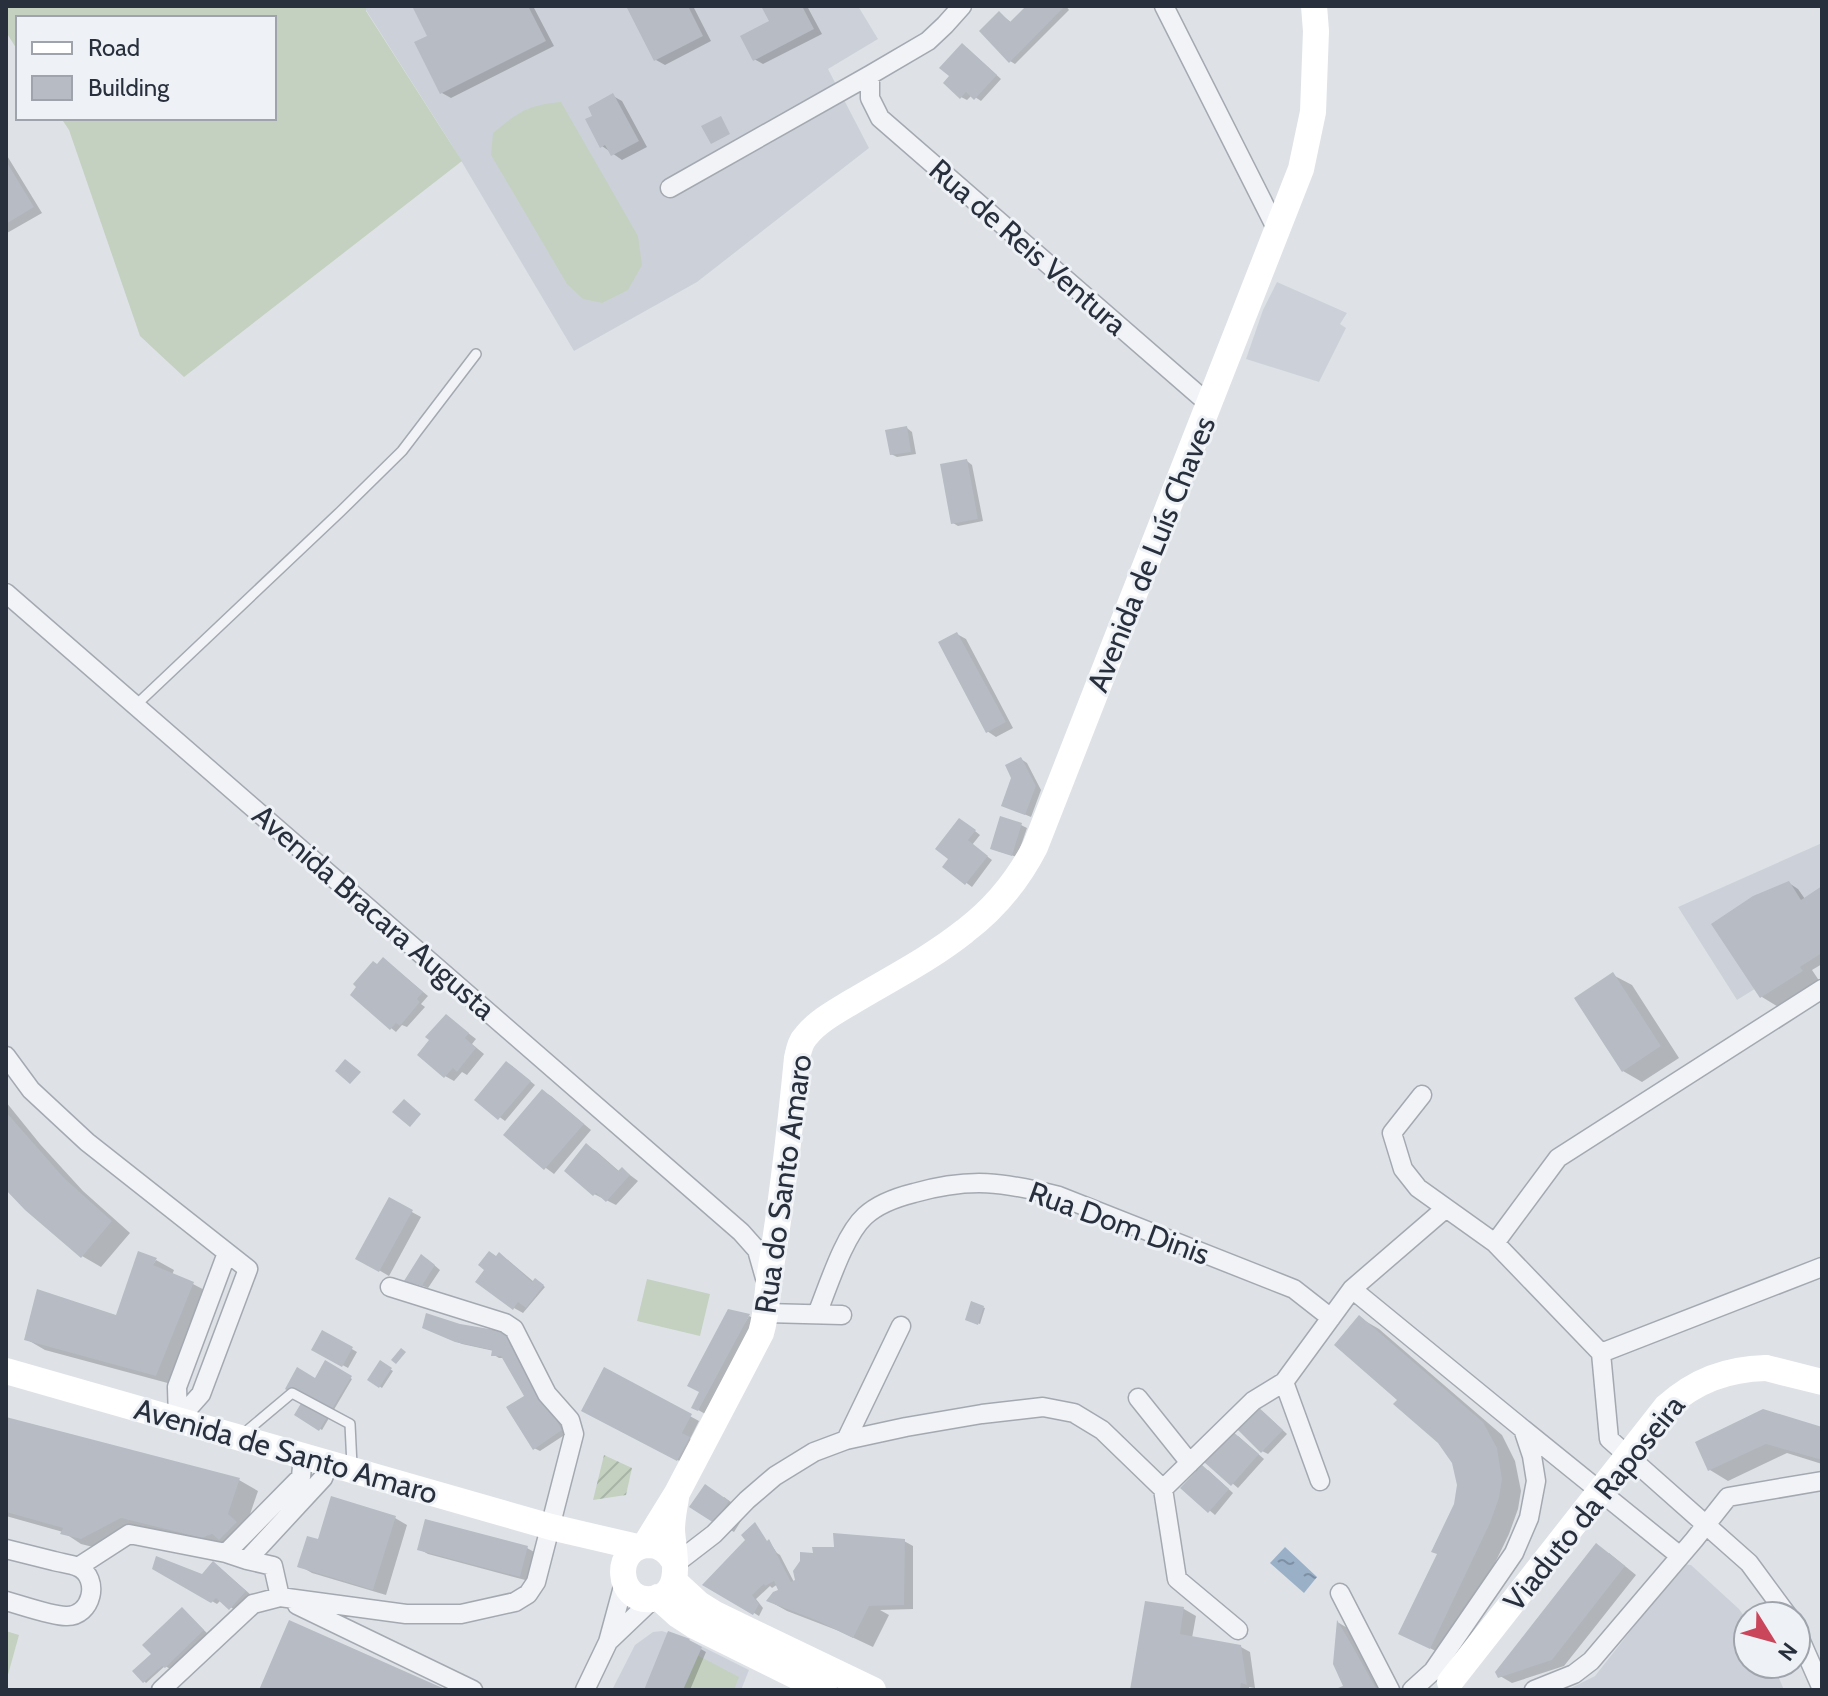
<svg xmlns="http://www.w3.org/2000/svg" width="1828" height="1696" font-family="Cabin,sans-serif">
	<defs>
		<pattern id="garden-furrows" width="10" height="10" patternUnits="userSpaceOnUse" patternTransform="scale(2)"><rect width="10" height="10" fill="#c4d1c0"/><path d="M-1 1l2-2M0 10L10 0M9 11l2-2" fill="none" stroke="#a8b4a6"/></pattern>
		<pattern id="water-ripples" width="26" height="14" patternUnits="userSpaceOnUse" patternTransform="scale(2)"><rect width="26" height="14" fill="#9ab0c7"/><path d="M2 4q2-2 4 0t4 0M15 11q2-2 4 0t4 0" fill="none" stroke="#7e90a3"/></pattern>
	</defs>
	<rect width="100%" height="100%" fill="#dee2e7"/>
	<path fill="#ccd1d9" d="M366 6H858L878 39 828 69 869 148 697 282 574 351 450 142 366 10Z
		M1277 282 1347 313 1340 324 1346 328 1319 382 1246 359 1263 310Z
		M1822 843V947L1737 1000 1678 907Z
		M1683 1564 1691 1565 1739 1609 1748 1621V1664H1773L1784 1690H1567L1595 1676Z
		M662 1631 689 1640 749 1670 741 1690H612L635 1645 653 1632Z"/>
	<path fill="#c4d1c0" d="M6 6H366V11L462 161 184 377 140 336 69 130 61 118H274V18H18V51L6 32Z
		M561 102 638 236 642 265 628 290 602 303 583 299 567 284 491 155 493 133C518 112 528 105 561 102Z
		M647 1279 710 1294 700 1336 637 1321Z
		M6 1631 19 1635 6 1682Z
		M697 1655 739 1677 734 1690H682Z"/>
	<path fill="url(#garden-furrows)" d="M604 1455 632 1468 626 1495 593 1500Z"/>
	<path fill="url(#water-ripples)" d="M1285 1547 1317 1577 1304 1593 1270 1563Z"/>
	<path fill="#0003" d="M414 6H533L554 46 451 98 442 93 429 36Z
		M629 6H693L711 41 665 65 656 60Z
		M763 6H807L822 34 763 64 754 59 771 22Z
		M1029 6H1066L1069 10 1015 64 1010 61 999 13 1012 23Z
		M967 48 1001 79 981 101 972 95 967 100 961 97Z
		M613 96 622 101 647 147 622 160 602 146Z
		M6 154 42 213 7 233H6Z
		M907 428 912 432 916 454 897 457 891 454Z
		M967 461 972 465 983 521 958 526 953 523Z
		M957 634 966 639 1013 728 996 737 987 731Z
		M1021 759 1027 763 1041 790 1031 817 1009 808 1014 778Z
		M965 823 980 835 972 845 992 860 972 887 945 867Z
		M1021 825 1027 828 1017 857 998 851Z
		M1789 883 1798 889 1805 899 1822 888V964L1812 970 1820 982 1780 1008 1762 997Z
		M384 959 428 996 421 1004 425 1007 407 1027 402 1025 396 1032 391 1028 378 966Z
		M1613 975 1632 985 1679 1058 1642 1082 1623 1071Z
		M446 1016 476 1039 472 1044 484 1054 467 1075 462 1072 454 1081 445 1076Z
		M512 1066 535 1085 505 1121 477 1100Z
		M542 1091 551 1096 591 1130 554 1174 546 1168 506 1135Z
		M6 1102 40 1144 83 1191 130 1233 101 1267 82 1256 6 1187Z
		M587 1146 596 1151 620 1172 622 1169 638 1181 616 1205 594 1194Z
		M390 1200 421 1217 389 1276 358 1258Z
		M499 1255 508 1260 534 1282 536 1280 545 1287 523 1313 514 1308 487 1270Z
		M427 1259 440 1270 428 1288 407 1280Z
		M156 1260 174 1270 172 1275 193 1284 212 1294 175 1385 45 1350 26 1339 117 1318Z
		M972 1304 985 1308 980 1324 967 1319Z
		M749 1316 757 1320 707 1415 693 1407Z
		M1360 1318 1379 1329 1502 1435 1515 1461 1521 1491 1518 1509 1509 1534 1449 1658 1401 1633 1439 1554 1456 1505 1459 1485 1454 1462 1439 1441 1399 1399Z
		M430 1330 513 1338 566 1434 540 1451 534 1448 527 1396 505 1358H499L494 1355V1351L462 1344Z
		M323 1332 357 1352 348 1368 313 1349Z
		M326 1363 352 1379 322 1430 297 1415Z
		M380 1363 393 1371 382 1388 369 1380Z
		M605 1370 699 1421 690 1439 698 1444 687 1465 584 1410Z
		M1262 1411 1287 1434 1268 1454 1262 1451Z
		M6 1419 239 1480 258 1491 246 1526 222 1548 141 1528 101 1549 81 1544 63 1532 6 1516Z
		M1822 1429V1464L1787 1453 1728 1481 1710 1470 1697 1443Z
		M1238 1436 1264 1459 1238 1488 1207 1462Z
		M1208 1470 1233 1493 1215 1515 1183 1488Z
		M724 1497 746 1513 734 1532 715 1521Z
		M395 1518 407 1525 386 1595 312 1573 300 1566 319 1542Z
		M769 1541 777 1553 780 1555 794 1582 815 1555 904 1541 913 1546V1609L880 1610 889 1615 873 1647 839 1631 787 1611 769 1601 780 1590 778 1584 772 1588 770 1586 756 1599 763 1608 759 1616 730 1598Z
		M527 1548 536 1553 529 1581 428 1554 419 1549Z
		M1609 1553 1636 1575 1564 1666 1512 1683 1500 1676Z
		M219 1567 251 1595 236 1611 221 1600 217 1604 155 1568 202 1576Z
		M1147 1603 1184 1609 1196 1616 1192 1638 1241 1647 1250 1652 1255 1688 1249 1687V1690H1132Z
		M182 1609 208 1634 172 1670 165 1666 146 1683 144 1681 154 1654Z
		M1339 1623 1356 1633 1389 1690H1338L1345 1686 1335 1664Z
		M694 1645 706 1652 690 1690H646Z"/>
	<path fill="#b6bbc4" d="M412 6H528L546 41 440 94 414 42 427 36Z
		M626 6H688L703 36 654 61Z
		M761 6H802L814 29 753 61 740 36 769 21Z
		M1026 6H1065L1009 63 979 31 999 11 1010 22Z
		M962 43 997 75 974 100 966 92 960 99 943 83 949 76 939 68Z
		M613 93 639 141 611 156 605 145 600 148 585 119 592 116 588 107Z
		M721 116 730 134 711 144 701 126Z
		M6 161 34 207 6 224Z
		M907 426 911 452 890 455 885 430Z
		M967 459 978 519 951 524 940 464Z
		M957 632 1006 722 986 733 938 642Z
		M1021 757 1036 786 1025 815 1001 806 1011 778 1005 765Z
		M1000 816 1022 823 1012 856 990 849Z
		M959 818 976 830 968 840 988 856 965 885 942 867 948 859 935 849Z
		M1789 881 1801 900 1822 886V953L1800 967 1803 971 1760 998 1711 924 1753 896Z
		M383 957 423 992 417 999 420 1002 400 1026 396 1023 390 1030 350 995 356 987 353 984 373 961 377 964Z
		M1613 972 1661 1046 1622 1072 1574 998Z
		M446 1014 469 1033 465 1038 476 1048 457 1072 453 1068 444 1078 417 1055 429 1040 425 1037Z
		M345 1059 361 1072 350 1084 335 1071Z
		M506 1061 531 1081 498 1120 474 1100Z
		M542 1089 584 1124 544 1170 503 1135Z
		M404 1099 421 1114 410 1127 392 1112Z
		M6 1112 64 1178 112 1221 81 1258 25 1210 6 1190Z
		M586 1143 618 1171 622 1167 630 1175 606 1202 596 1193 593 1196 564 1171Z
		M389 1197 413 1210 379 1272 355 1259Z
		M138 1251 157 1258 153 1265 194 1282 156 1376 24 1340 37 1289 116 1315Z
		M489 1251 496 1256 499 1252 532 1282 535 1278 544 1285 526 1308 518 1302 513 1310 475 1282 484 1270 478 1265Z
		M421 1254 435 1265 422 1286 404 1281Z
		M971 1301 984 1306 978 1325 965 1320Z
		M728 1309 750 1314 698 1411 691 1408 699 1392 687 1386Z
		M426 1313 460 1324 507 1332 562 1430 533 1450 506 1407 524 1396 501 1356H491L492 1350 455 1342 422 1328Z
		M1359 1315 1483 1422 1497 1448 1502 1479 1499 1498 1490 1523 1430 1649 1398 1634 1437 1554 1431 1552 1454 1504 1457 1485 1452 1463 1438 1443 1393 1404 1397 1400 1334 1345Z
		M322 1330 353 1347 342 1367 311 1350Z
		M401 1348 406 1352 396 1364 391 1360Z
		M325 1360 352 1376 319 1431 294 1415 303 1400 285 1389 297 1367 315 1378Z
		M380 1360 392 1368 379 1388 367 1380Z
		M604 1367 692 1414 682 1433 690 1437 677 1461 581 1411Z
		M1256 1405 1283 1430 1261 1453 1236 1428Z
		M1763 1409 1822 1427V1460L1766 1444 1708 1471 1695 1442Z
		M6 1417 240 1478 228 1514 237 1522 219 1540 212 1534 202 1538 121 1518 81 1539 60 1534 63 1528 6 1512Z
		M1232 1431 1259 1454 1231 1486 1204 1462Z
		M1202 1465 1229 1489 1208 1513 1180 1488Z
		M705 1484 729 1501 714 1523 689 1507Z
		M331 1496 396 1516 373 1590 297 1567 307 1536 318 1539Z
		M425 1519 528 1546 520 1577 417 1550Z
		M755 1522 767 1541 769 1539 791 1582 795 1580 793 1571 800 1561V1552L813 1553 812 1547H834L833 1533 905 1539 904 1605 869 1606 853 1638 818 1621 766 1601 773 1592 778 1590 774 1581 765 1586 764 1584 752 1595 759 1604 753 1615 702 1585 745 1540 741 1535Z
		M1596 1543 1625 1566 1552 1660 1498 1678 1495 1672Z
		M156 1556 202 1574 213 1561 246 1591 229 1610 216 1598 211 1603 152 1569Z
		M1145 1601 1184 1607 1180 1634 1241 1645 1247 1685 1241 1683 1240 1690H1130Z
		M182 1607 204 1630 165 1668 162 1666 143 1683 132 1671 151 1654 142 1645Z
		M289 1620 447 1690H259Z
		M1337 1620 1353 1647 1377 1690H1333L1343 1686 1333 1664Z
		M668 1631 690 1639 689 1640 702 1647 683 1690H644Z"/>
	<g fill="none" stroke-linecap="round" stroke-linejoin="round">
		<g stroke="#a4a9b1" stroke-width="12">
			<path id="lane" d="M136 705 340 512 402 451 476 354
				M242 1435 292 1393 350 1424 352 1466"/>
		</g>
		<g stroke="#a4a9b1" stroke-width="21">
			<path id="street" d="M1164 6 1277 230
				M870 75V98L880 118 1210 405
				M670 188 870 75 928 41 945 25 962 6
				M6 593 741 1232 757 1250 765 1278
				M6 1056 31 1090 87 1142 248 1269 201 1394 178 1420
				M1422 1095 1392 1133 1403 1169 1418 1188 1495 1243 1601 1353 1609 1439 1749 1563 1788 1616
				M1495 1243 1558 1158 1822 989
				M1352 1289 1523 1429 1532 1456 1536 1481 1529 1518 1514 1553 1433 1671 1412 1690
				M766 1313 842 1315
				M817 1314C828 1287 844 1235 865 1216 878 1204 898 1197 914 1193 971 1177 1003 1182 1059 1196L1294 1289 1331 1318
				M1601 1353 1822 1267
				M1284 1382 1320 1481
				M1138 1398 1190 1463
				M178 1420 177 1387 227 1253
				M1523 1429 1680 1556
				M846 1440 901 1326
				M1163 1489 1253 1401 1284 1382 1352 1289 1446 1208
				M1163 1489 1177 1579 1238 1630
				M6 1549C22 1553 38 1557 54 1561 61 1563 71 1564 78 1567 101 1578 92 1617 66 1616 52 1616 21 1605 6 1601
				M226 1553 301 1477 303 1456
				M247 1560 323 1478 329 1463
				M675 1564 714 1534 747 1500 775 1476 814 1452 846 1440 906 1427 982 1414 1043 1407 1074 1413 1102 1430 1163 1489
				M78 1567 129 1534 226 1553 247 1560 273 1566 280 1597
				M1340 1593 1390 1690
				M297 1605 473 1690
				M1796 1630 1822 1689
				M610 1640 653 1599
				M161 1690 253 1604 280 1597 406 1614H461L515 1602 528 1594 536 1582 574 1434 570 1420 547 1394 514 1329 505 1323 390 1287
				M585 1690 608 1642 624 1583
				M1534 1690 1574 1674 1591 1661 1694 1540 1728 1497 1822 1481"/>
		</g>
		<use href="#lane" stroke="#f1f3f6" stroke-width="9"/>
		<use href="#street" stroke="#f1f3f6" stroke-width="18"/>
		<path stroke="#fff" stroke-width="26" d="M1766 1368 1822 1382
			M6 1371 551 1527 637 1547
			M645 1545 677 1493 761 1333C767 1313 767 1293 770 1273 782 1201 790 1130 797 1058 799 1050 800 1042 806 1036 817 1022 835 1012 850 1003 888 980 930 959 965 931 994 909 1018 880 1035 847L1301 169 1313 112 1316 31 1314 6
			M674 1561C668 1551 660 1545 649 1545 612 1546 616 1603 652 1599 686 1595 673 1552 672 1530 672 1519 674 1509 676 1498
			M674 1581 699 1604 715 1614 873 1690
			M658 1597 678 1615 695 1626 824 1690"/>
		<path stroke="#fff" stroke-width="26" d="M1450 1682 1666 1407C1695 1381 1726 1369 1766 1368"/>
	</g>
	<g text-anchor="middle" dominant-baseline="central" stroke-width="6" stroke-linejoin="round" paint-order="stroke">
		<g font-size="30" fill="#28303e" stroke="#eef1f5">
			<text transform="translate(1028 247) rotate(41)">Rua de Reis Ventura</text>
			<text transform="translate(1151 554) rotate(-68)">Avenida de Luís Chaves</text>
			<text transform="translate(374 912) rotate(41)">Avenida Bracara Augusta</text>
			<text transform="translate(783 1184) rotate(-82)">Rua do Santo Amaro</text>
			<text transform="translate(1119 1223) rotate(20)">Rua Dom Dinis</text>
			<text transform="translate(286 1451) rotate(16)">Avenida de Santo Amaro</text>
			<text transform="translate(1594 1503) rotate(-51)">Viaduto da Raposeira</text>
		</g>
	</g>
	<rect width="1828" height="1696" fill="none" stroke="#28303e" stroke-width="16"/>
	<rect x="16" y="16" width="260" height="104" fill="#eef1f5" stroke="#9fa4ac" stroke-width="2"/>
	<rect x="32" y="42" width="40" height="12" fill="#ffffff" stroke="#9fa4ac" stroke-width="2"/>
	<text x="88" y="56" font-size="24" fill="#28303e">Road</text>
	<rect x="32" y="76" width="40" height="24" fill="#b6bbc4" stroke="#9fa4ac" stroke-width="2"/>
	<text x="88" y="96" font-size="24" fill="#28303e">Building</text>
	<g transform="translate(1772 1640) rotate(127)"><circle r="38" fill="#eef1f5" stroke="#9fa4ac" stroke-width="2"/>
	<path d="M0-6L14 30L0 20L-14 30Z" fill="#ca465b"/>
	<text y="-12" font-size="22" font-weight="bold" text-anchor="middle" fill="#28303e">N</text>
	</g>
</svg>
